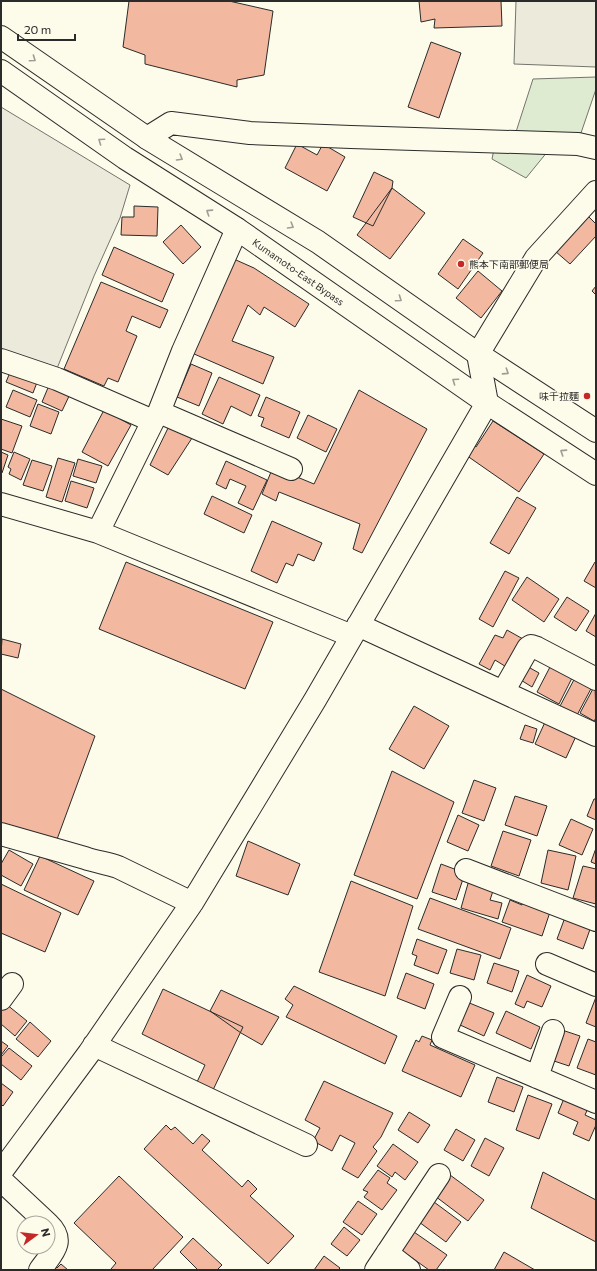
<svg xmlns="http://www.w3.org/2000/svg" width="597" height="1271" font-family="Commissioner,'Noto Sans JP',sans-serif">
	<rect width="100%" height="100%" fill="#fdfbea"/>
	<path fill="#deebd1" stroke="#74746e" d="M596 77V89L581 133 515 135 533 79Z
		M494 149 548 151 526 178 492 159Z"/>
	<path fill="#eceadb" stroke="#74746e" d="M516 1H596V67L514 64Z
		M1 107 130 185 120 218 94 276 56 371 1 354Z"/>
	<path fill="#f2b8a0" stroke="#2b2b2b" d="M129 1H229L273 11 264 75 237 80V87L145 64V55L123 47Z
		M419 1H501L502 26 434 28 435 19 421 22Z
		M431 42 461 53 439 118 408 107Z
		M297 144 317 155 323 144 345 157 327 191 285 168Z
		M374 172 393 181 392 188 373 226 353 217Z
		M392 188 425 213 390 259 357 235Z
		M134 206 158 207 157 236 121 235 122 217H134Z
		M588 216 596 224V236L570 264 555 251Z
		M181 225 201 247 183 264 163 242Z
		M463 239 483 253 458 289 438 274Z
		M114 247 174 274 162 302 102 275Z
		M218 252 254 268 309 304 295 327 264 307 260 315 248 305 232 341 274 357 263 384 185 350Z
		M478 271 502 291 481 318 456 298Z
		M101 282 168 310 160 328 132 316 126 331 137 336 118 382 108 378 104 386 64 369Z
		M596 286V295L592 291Z
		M191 364 212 373 199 406 177 397Z
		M11 370 39 377 33 393 6 382Z
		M219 377 260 395 251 416 231 406 223 424 202 414Z
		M50 383 71 392 62 411 42 402Z
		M13 390 37 400 30 417 6 407Z
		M359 390 427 429 362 553 353 549 360 524 279 492 276 501 262 494 273 467 314 484Z
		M266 397 300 412 289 438 261 426 264 418 258 416Z
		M38 404 59 412 51 434 30 426Z
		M104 410 131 425 108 466 82 452Z
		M308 415 337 429 326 452 297 438Z
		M1 419 22 426 12 453 1 449Z
		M493 421 544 454 519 492 463 453 469 441 476 447Z
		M170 424 194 435 168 475 150 465Z
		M1 452 8 455 2 473H1Z
		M14 452 30 459 21 480 9 474 11 469 8 467Z
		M58 458 75 463 62 502 46 497Z
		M78 459 102 466 96 483 73 476Z
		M32 460 52 466 43 491 23 485Z
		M226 461 267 480 253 510 238 503 246 486 230 479 226 489 216 484Z
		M71 481 94 488 87 508 65 501Z
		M212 496 252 515 244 533 204 514Z
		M517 497 536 508 509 554 490 543Z
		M272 521 322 543 314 561 298 554 293 566 286 563 277 583 251 571Z
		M126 562 273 622 245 689 99 629Z
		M595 562 596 563V588L584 581Z
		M505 571 519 578 493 627 479 619Z
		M527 577 559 599 544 622 512 600Z
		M567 597 589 611 576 631 554 617Z
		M596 613V637L586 631Z
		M507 630 523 639 508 668 495 660 490 670 479 664 495 635 503 638Z
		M2 639 21 644 18 658 1 654Z
		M523 664 539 673 532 687 516 677Z
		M550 667 572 678 559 704 537 692Z
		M577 674 594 683 576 717 559 708Z
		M595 685 596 718 594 721 580 713Z
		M1 689 95 736 56 842 1 825Z
		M414 706 449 726 424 769 389 749Z
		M546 720 577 734 566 758 535 744Z
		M525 725 537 729 533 743 520 739Z
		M392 771 454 802 417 899 354 875Z
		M474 780 496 788 484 821 462 813Z
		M515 796 547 806 537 836 505 825Z
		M594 799H596V820L587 816Z
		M458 815 479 825 468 851 447 842Z
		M571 819 593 829 582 855 559 845Z
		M503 831 531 840 519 876 491 866Z
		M248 841 300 864 288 895 236 876Z
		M596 848V864L591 862Z
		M9 850 33 864 21 886 1 875V864Z
		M548 850 576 856 568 890 541 883Z
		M40 856 94 881 78 915 24 890Z
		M441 864 465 873 456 900 432 892Z
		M583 866 596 869V904L573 898Z
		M469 880 494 888 490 900 502 903 498 919 461 908Z
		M351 881 413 906 385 996 319 972Z
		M1 884 61 913 45 952 1 933Z
		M430 898 511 928 500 959 418 929Z
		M524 899 551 909 542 936 502 922 510 900 522 905Z
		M567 912 593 921 583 949 557 939Z
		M417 939 447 950 438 974 414 965 417 956 412 954Z
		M457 949 481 955 474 980 450 973Z
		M494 963 519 971 512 992 487 983Z
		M406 973 434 984 425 1009 397 998Z
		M527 975 551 986 542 1007 527 1001 524 1008 515 1004Z
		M294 986 397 1036 385 1064 286 1017 293 1005 285 999Z
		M163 989 243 1027 213 1090 197 1082 205 1065 142 1034Z
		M221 990 279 1017 262 1045 241 1033 210 1011Z
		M596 997V1027L586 1023Z
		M467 1002 494 1013 484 1036 458 1024Z
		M6 1004 27 1021 15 1036 1 1024V1010Z
		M506 1011 540 1027 531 1049 496 1033Z
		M30 1022 51 1041 38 1057 16 1039Z
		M562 1030 580 1036 569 1066 551 1060Z
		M422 1036 432 1040 430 1045 475 1065 461 1097 402 1071 416 1040 419 1042Z
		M588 1039 596 1042V1075L577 1068Z
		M1 1041 8 1046 1 1055Z
		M9 1048 32 1066 21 1080 1 1064V1057Z
		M497 1077 523 1087 514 1112 488 1102Z
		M324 1081 393 1113 381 1137 373 1147 377 1151 358 1178 342 1169 355 1143 340 1135 332 1151 313 1141 320 1128 305 1120Z
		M1 1083 13 1092 3 1106 1 1104Z
		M528 1095 552 1104 539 1139 516 1130Z
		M565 1096 589 1106 585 1115 596 1120V1125L589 1141 573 1134 578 1122 558 1113Z
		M409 1112 430 1125 418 1143 398 1130Z
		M166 1125 171 1130 175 1127 193 1144 202 1134 210 1141 202 1150 242 1187 248 1180 257 1189 250 1196 294 1236 268 1264 144 1149Z
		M456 1129 475 1140 463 1161 444 1150Z
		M485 1138 504 1148 489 1176 471 1166Z
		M393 1144 418 1162 405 1180 395 1172 392 1177 377 1166Z
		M378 1170 390 1178 387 1183 397 1190 382 1210 364 1197 368 1192 363 1190Z
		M446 1172 484 1200 468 1221 431 1193Z
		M543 1172 596 1200V1242L531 1208Z
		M119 1176 183 1237 152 1270H112L111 1269 116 1263 74 1223Z
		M358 1201 377 1214 362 1235 343 1222Z
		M434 1202 461 1222 446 1242 419 1222Z
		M344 1227 360 1240 347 1256 331 1244Z
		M414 1232 447 1255 436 1270H429L401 1250Z
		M193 1238 222 1265 217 1270H198L180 1252Z
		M504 1252 535 1270H494Z
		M324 1256 340 1268 338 1270H314Z
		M52 1264 57 1268 61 1264 68 1270H46Z"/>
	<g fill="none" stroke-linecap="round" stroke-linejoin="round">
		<g stroke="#2b2b2b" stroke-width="24">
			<path id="minor" d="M147 138 171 123 250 133 351 137 578 144 596 148
				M1 360 57 379 153 421 159 412 183 351 237 229
				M159 412 291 469
				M1 504 98 532 352 636
				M98 532 153 421
				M358 625 596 735
				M503 692 528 648 531 646 537 648 596 679
				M1 834C29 842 57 850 85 858 96 862 107 863 118 867L192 903
				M466 870 596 920
				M547 964 596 985
				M460 997 443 1037 596 1102
				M1 999 12 984
				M94 1045 306 1145
				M537 1077 553 1031
				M1 1172 89 1053 192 903 315 700 487 403 478 354 536 258 596 192
				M1 1180 47 1223
				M387 1253 409 1270
				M40 1270C51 1254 67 1242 48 1224
				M376 1270 439 1175"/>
		</g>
		<g stroke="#2b2b2b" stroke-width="24">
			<g id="highway">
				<path d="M1 37 147 138 318 242 478 354 596 431"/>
				<path id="s1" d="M1 71 125 158 237 229 487 403 596 474"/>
			</g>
		</g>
		<use href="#minor" stroke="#fdfbea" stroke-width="22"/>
		<use href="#highway" stroke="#fdfbea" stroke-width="22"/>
	</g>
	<defs><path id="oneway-chevron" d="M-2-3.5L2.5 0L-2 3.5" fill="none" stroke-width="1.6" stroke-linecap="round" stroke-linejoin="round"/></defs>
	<g stroke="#9e9d94">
		<use href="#oneway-chevron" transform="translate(33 59) rotate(35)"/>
		<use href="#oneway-chevron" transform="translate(101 141) rotate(-145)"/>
		<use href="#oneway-chevron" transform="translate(180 158) rotate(31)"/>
		<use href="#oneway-chevron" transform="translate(209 212) rotate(-147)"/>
		<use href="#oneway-chevron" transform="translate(291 226) rotate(31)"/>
		<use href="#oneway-chevron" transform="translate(399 299) rotate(35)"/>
		<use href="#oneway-chevron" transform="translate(506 372) rotate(33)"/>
		<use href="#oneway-chevron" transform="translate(455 381) rotate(-145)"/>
		<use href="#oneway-chevron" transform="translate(563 452) rotate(-147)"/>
	</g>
	<g fill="#c62828" stroke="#fdfbea" stroke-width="1.5">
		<circle cx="461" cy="264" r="4"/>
		<circle cx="587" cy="396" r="4"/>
	</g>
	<g text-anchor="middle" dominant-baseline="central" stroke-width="3" stroke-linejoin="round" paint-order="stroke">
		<g font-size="10" fill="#2b2b2b" stroke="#fdfbea" text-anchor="start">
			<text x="469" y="264">熊本下南部郵便局</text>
			<text x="579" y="396" text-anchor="end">味千拉麵</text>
		</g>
		<g font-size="10" fill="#2b2b2b" stroke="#fdfbea">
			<text stroke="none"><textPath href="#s1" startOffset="359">Kumamoto-East Bypass</textPath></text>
		</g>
	</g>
	<rect width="597" height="1271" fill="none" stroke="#2b2b2b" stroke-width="4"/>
	<g transform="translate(36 1235) rotate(75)"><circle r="19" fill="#fdfbea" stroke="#a9a89e"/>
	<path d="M0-3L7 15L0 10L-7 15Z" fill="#c62828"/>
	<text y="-6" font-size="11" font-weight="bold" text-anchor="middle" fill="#2b2b2b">N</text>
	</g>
	<path d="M18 34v6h57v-6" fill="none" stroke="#2b2b2b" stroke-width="2"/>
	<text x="24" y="34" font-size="12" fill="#2b2b2b" stroke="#fdfbea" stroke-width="3" paint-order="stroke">20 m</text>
</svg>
